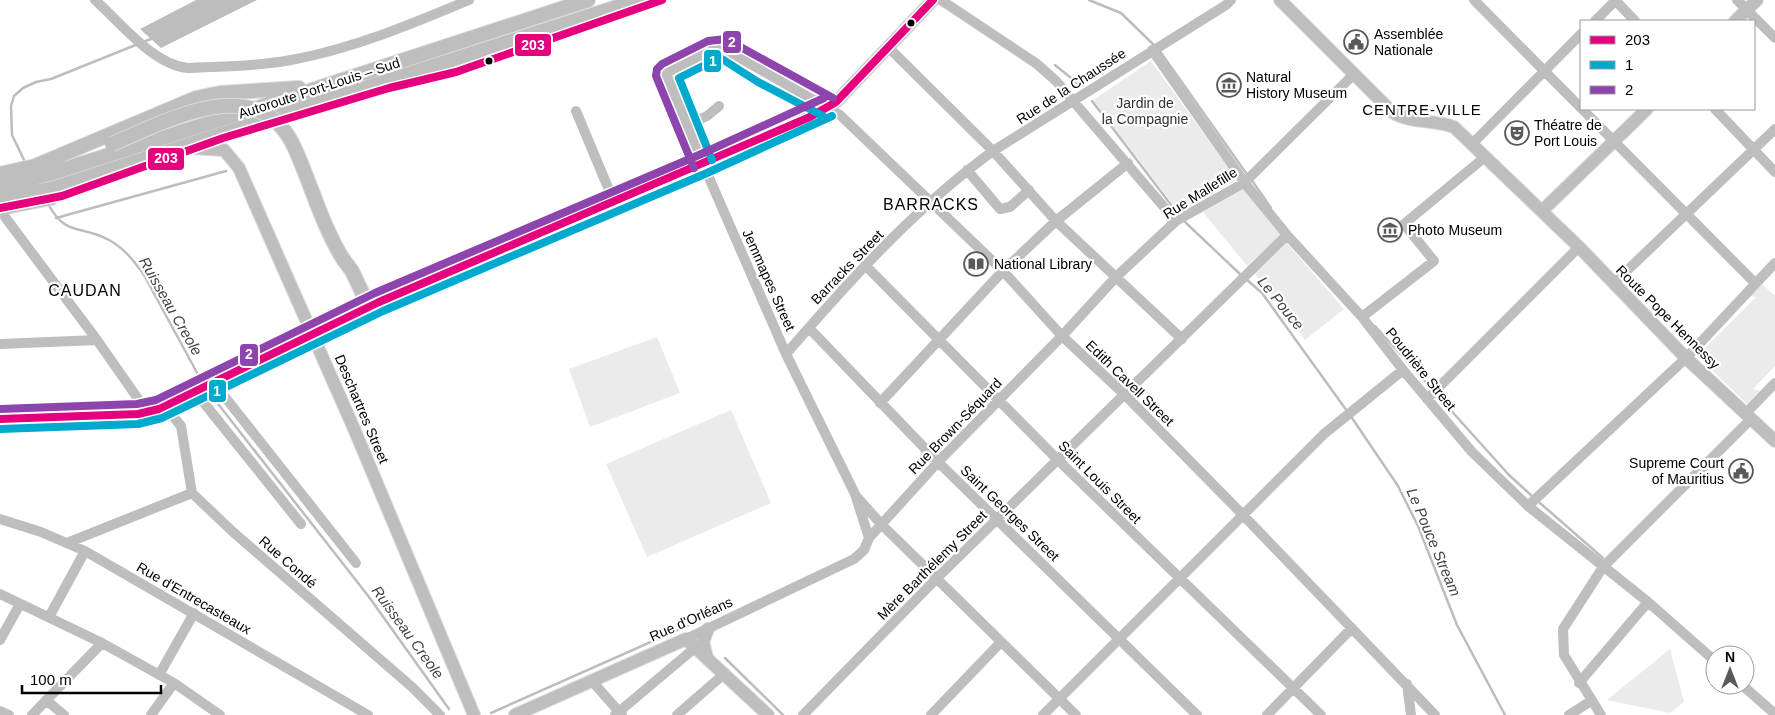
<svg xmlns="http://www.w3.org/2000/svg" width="1775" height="715" font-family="Arial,sans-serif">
	<rect width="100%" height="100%" fill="#fff"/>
	<path fill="#ebebeb" d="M1151 61 1237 180 1179 212 1093 100Z
		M1244 189 1281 235 1247 266 1203 212Z
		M1286 242 1344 309 1305 340 1255 274Z
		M1762 284 1775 296V366L1753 389 1760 391 1747 404 1694 353 1698 349H1704L1756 297 1750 296Z
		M657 337 680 393 590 427 569 369Z
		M731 410 771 503 647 557 606 464Z
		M1670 649 1684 702 1670 713 1607 700Z"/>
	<path fill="#bdbdbd" d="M196 0H257L161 48 140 29Z"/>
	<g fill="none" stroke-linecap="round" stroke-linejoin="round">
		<path stroke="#bdbdbd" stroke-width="2.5" d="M1089 0 1121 13 1155 46
			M143 42 151 39
			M1159 50 1246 173
			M1055 65 1081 86
			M1092 101 1178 214
			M26 164 12 135 11 106 14 96 23 88 36 82 51 79 138 44
			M1253 182 1271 208
			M48 204C67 238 80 224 109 240 124 248 134 261 144 275L202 382
			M56 218 226 171
			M1185 222 1241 275
			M1246 279 1262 293 1347 411
			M1375 326 1431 388
			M208 391 369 597 449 709
			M1438 396 1509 475 1532 496
			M1350 415 1398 486 1418 526 1457 625 1505 715
			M1540 503 1603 558
			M725 658 783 715
			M491 713 689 625"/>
		<g stroke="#dbdbdb" stroke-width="14">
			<path id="major" d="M1280 0 1392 112C1411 124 1433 119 1454 127L1579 247 1686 358 1775 441
				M1735 21 1757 0
				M192 148 224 150 239 168 355 431 474 715
				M1542 211 1647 109
				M0 419 138 414 159 409 379 302 810 117 836 102 933 0
				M707 657 703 642 708 629
				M515 715 686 639 768 715"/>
		</g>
		<g stroke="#dbdbdb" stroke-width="16">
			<path id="highway" d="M0 174 35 166 196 98 220 93 299 88
				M0 186 49 174 269 104 588 0
				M0 198 51 189 639 0
				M0 208 51 198
				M343 259 352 271 369 307"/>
		</g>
		<path stroke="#bebebe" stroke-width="10" d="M95 0C120 22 153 65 188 68 222 67 257 66 291 60 352 49 412 24 469 0
			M941 0 1037 64 1056 81 1176 221
			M1474 0 1581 108
			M1615 0 1635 21
			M1737 0 1775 38
			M1595 21 1616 0
			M889 48 993 151 1056 221 1182 339
			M1152 50 1247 186 1287 235 1362 317 1403 370 1472 452 1528 506 1648 602 1715 661
			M1582 109 1755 283
			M1715 109 1775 172
			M576 111 614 202
			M687 125 707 116 719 106
			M1472 144 1581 34
			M967 170 1000 209 1010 207 1029 190
			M5 217 97 340 148 413
			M865 265 1058 460 1321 715
			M1614 283 1775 129
			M1362 317 1434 261 1404 224 1485 157
			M809 328 938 462 1197 715
			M0 344 97 340
			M786 354C849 281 915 208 993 151L1226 5 1231 0
			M217 380 221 392 356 563
			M196 393 301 524
			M1427 399 1579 247
			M880 403 1003 271 1056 221 1128 163
			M159 409 172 415 181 426 192 493 233 532 412 687 440 715
			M1746 413 1775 383
			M857 497 881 524 1076 715
			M1528 506 1686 358 1775 263
			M0 519 41 532 85 551 368 715
			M869 538 855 494 786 354 703 164 666 73 712 50 724 49 840 115 1003 271 1062 336 1124 394 1243 515 1435 715
			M67 543 192 493
			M0 594 102 643 174 683 220 715
			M49 617 85 551
			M686 639 854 559 864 550 869 538 938 462 1062 336 1116 277 1176 221 1244 183 1353 75
			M0 640 20 604
			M159 675 194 613
			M591 680 622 715
			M1579 683 1648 602
			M1407 684 1411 715
			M1742 685 1775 714
			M46 700 64 715
			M0 711 9 715
			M32 715 102 643
			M151 715 174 683
			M615 715 696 647
			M677 715 724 674
			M803 715 937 578 1287 235
			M931 715 1001 642
			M1043 715 1324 434 1403 370
			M1267 715 1352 628
			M1569 715 1591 701
			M1601 715 1564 655 1563 629 1603 567 1751 419"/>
		<use href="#major" stroke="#bebebe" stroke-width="12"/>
		<use href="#highway" stroke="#bebebe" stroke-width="14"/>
		<g stroke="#dbdbdb" stroke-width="16" stroke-linecap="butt">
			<path id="highway-bridge" d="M112 144C169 120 261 68 296 151 312 187 322 225 343 259"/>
		</g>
		<use href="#highway-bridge" stroke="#bebebe" stroke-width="14"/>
		<g stroke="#fff" stroke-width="11">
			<path id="bus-1" d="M0 208 62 196 223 138 389 88 456 72 662 0
				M0 419 138 414 159 409 379 302 810 117 836 102 933 0"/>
		</g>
		<g stroke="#fff" stroke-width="11">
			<path id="bus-2" d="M712 160 679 78 715 60 722 59 758 82 823 116
				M0 429 138 424 162 418 383 311 707 173 832 116"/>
		</g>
		<g stroke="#fff" stroke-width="11">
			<path id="bus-3" d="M694 168 656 76 657 69 662 64 708 41 726 39 833 98
				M0 409 137 404 156 400 375 293 699 155 824 98"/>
		</g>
		<use href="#bus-1" stroke="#e5007d" stroke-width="8"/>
		<use href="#bus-2" stroke="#00a9ce" stroke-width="8"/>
		<use href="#bus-3" stroke="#8e44ad" stroke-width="8"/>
	</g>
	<defs>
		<g id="civic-ring" transform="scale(1.25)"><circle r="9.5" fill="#fff" stroke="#595959" stroke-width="1.5"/><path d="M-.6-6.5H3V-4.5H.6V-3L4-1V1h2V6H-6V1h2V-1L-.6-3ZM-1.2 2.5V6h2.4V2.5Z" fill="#595959"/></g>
		<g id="museum-ring" transform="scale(1.25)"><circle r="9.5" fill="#fff" stroke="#595959" stroke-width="1.5"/><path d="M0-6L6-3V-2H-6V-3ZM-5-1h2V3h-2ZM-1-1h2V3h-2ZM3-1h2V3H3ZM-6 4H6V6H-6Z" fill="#595959"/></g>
		<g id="theatre-ring" transform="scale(1.25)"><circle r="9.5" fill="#fff" stroke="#595959" stroke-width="1.5"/><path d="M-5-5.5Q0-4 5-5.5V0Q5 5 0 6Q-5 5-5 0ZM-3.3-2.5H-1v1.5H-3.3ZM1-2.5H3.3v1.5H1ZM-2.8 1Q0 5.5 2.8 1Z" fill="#595959"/></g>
		<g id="library-ring" transform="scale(1.25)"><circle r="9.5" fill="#fff" stroke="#595959" stroke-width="1.5"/><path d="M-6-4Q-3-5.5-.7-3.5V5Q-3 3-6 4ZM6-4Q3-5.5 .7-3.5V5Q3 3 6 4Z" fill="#595959"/></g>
	</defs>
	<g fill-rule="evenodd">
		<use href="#civic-ring" x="1356" y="42"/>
		<use href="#museum-ring" x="1229" y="85"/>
		<use href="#theatre-ring" x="1517" y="133"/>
		<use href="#museum-ring" x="1390" y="230"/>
		<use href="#library-ring" x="976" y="264"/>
		<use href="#civic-ring" x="1741" y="471"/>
	</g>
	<g fill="#000" stroke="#fff" stroke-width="2">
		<circle cx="911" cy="23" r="4.5"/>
		<circle cx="489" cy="61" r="4.5"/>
	</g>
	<g text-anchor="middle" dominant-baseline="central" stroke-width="4.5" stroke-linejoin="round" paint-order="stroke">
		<g font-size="14" fill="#000" stroke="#fff" text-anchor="start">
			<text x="1374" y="34">Assemblée<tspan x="1374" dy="16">Nationale</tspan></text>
			<text x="1246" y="77">Natural<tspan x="1246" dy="16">History Museum</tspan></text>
			<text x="1534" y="125">Théatre de<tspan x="1534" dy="16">Port Louis</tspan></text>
			<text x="1408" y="230">Photo Museum</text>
			<text x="994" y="264">National Library</text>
			<text x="1724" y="463" text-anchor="end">Supreme Court<tspan x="1724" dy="16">of Mauritius</tspan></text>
		</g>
		<g font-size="14" fill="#000" stroke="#fff">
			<text transform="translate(1071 86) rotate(-33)">Rue de la Chaussée</text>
			<text transform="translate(319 88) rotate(-18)">Autoroute Port-Louis – Sud</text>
			<text transform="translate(1200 193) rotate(-32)">Rue Mallefille</text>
			<text transform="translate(847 267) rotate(-46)">Barracks Street</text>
			<text transform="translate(769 280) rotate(66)">Jemmapes Street</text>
			<text transform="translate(1668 317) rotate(45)">Route Pope Hennessy</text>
			<text transform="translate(1421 369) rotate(51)">Poudrière Street</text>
			<text transform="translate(1130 383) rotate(44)">Edith Cavell Street</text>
			<text transform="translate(362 409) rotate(67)">Deschartres Street</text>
			<text transform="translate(955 426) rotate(-46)">Rue Brown-Séquard</text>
			<text transform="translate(1100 482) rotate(45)">Saint Louis Street</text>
			<text transform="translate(1010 513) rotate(44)">Saint Georges Street</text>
			<text transform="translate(288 562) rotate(41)">Rue Condé</text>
			<text transform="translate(932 565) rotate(-45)">Mère Barthélemy Street</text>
			<text transform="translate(194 598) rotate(30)">Rue d'Entrecasteaux</text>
			<text transform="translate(691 619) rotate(-24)">Rue d'Orléans</text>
		</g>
		<g font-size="14" fill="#313131" stroke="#fff">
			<text x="1145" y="103">Jardin de<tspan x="1145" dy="16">la Compagnie</tspan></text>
		</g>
		<g font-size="15" letter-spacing="1" fill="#000" stroke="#fff">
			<text x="1422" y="109">CENTRE-VILLE</text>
		</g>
		<g font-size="15" font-style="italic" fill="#424242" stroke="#fff">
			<text transform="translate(1281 303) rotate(51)">Le Pouce</text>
			<text transform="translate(171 306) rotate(60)">Ruisseau Creole</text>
			<text transform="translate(1434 542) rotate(67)">Le Pouce Stream</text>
			<text transform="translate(408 632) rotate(54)">Ruisseau Creole</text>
		</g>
		<g font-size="16" letter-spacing="1" fill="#000" stroke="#fff">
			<text x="931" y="204">BARRACKS</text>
			<text x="85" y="290">CAUDAN</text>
		</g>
	</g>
	<g stroke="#fff" stroke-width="2">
		<rect x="722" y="30" width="20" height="24" rx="5" fill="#8e44ad"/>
		<rect x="514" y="33" width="38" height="24" rx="5" fill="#e5007d"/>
		<rect x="703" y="49" width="19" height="24" rx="5" fill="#00a9ce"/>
		<rect x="147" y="147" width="38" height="24" rx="5" fill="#e5007d"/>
		<rect x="239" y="343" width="20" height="24" rx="5" fill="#8e44ad"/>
		<rect x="208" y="379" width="19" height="24" rx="5" fill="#00a9ce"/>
	</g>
	<g font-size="14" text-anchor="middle" font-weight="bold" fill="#fff">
		<text x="732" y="47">2</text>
		<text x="533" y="50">203</text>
		<text x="713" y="66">1</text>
		<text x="166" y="163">203</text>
		<text x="249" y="359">2</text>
		<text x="217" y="396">1</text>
	</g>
	<rect x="1580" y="20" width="175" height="90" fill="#ffffff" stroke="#999999"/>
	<rect x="1590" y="36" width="25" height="8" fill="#e5007d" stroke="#999999"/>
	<text x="1625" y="45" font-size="15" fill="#000000">203</text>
	<rect x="1590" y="61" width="25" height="8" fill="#00a9ce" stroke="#999999"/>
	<text x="1625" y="70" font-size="15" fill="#000000">1</text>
	<rect x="1590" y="86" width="25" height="8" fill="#8e44ad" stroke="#999999"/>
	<text x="1625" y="95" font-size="15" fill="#000000">2</text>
	<g transform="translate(1730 670)"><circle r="24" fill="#ffffff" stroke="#999999"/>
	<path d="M0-4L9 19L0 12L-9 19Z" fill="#595959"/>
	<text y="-8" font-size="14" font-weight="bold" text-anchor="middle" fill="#000000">N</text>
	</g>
	<path d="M22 685v8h139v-8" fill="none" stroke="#000000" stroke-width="2.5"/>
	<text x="30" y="685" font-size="15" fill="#000000" stroke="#ffffff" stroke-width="4" paint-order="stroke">100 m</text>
</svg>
